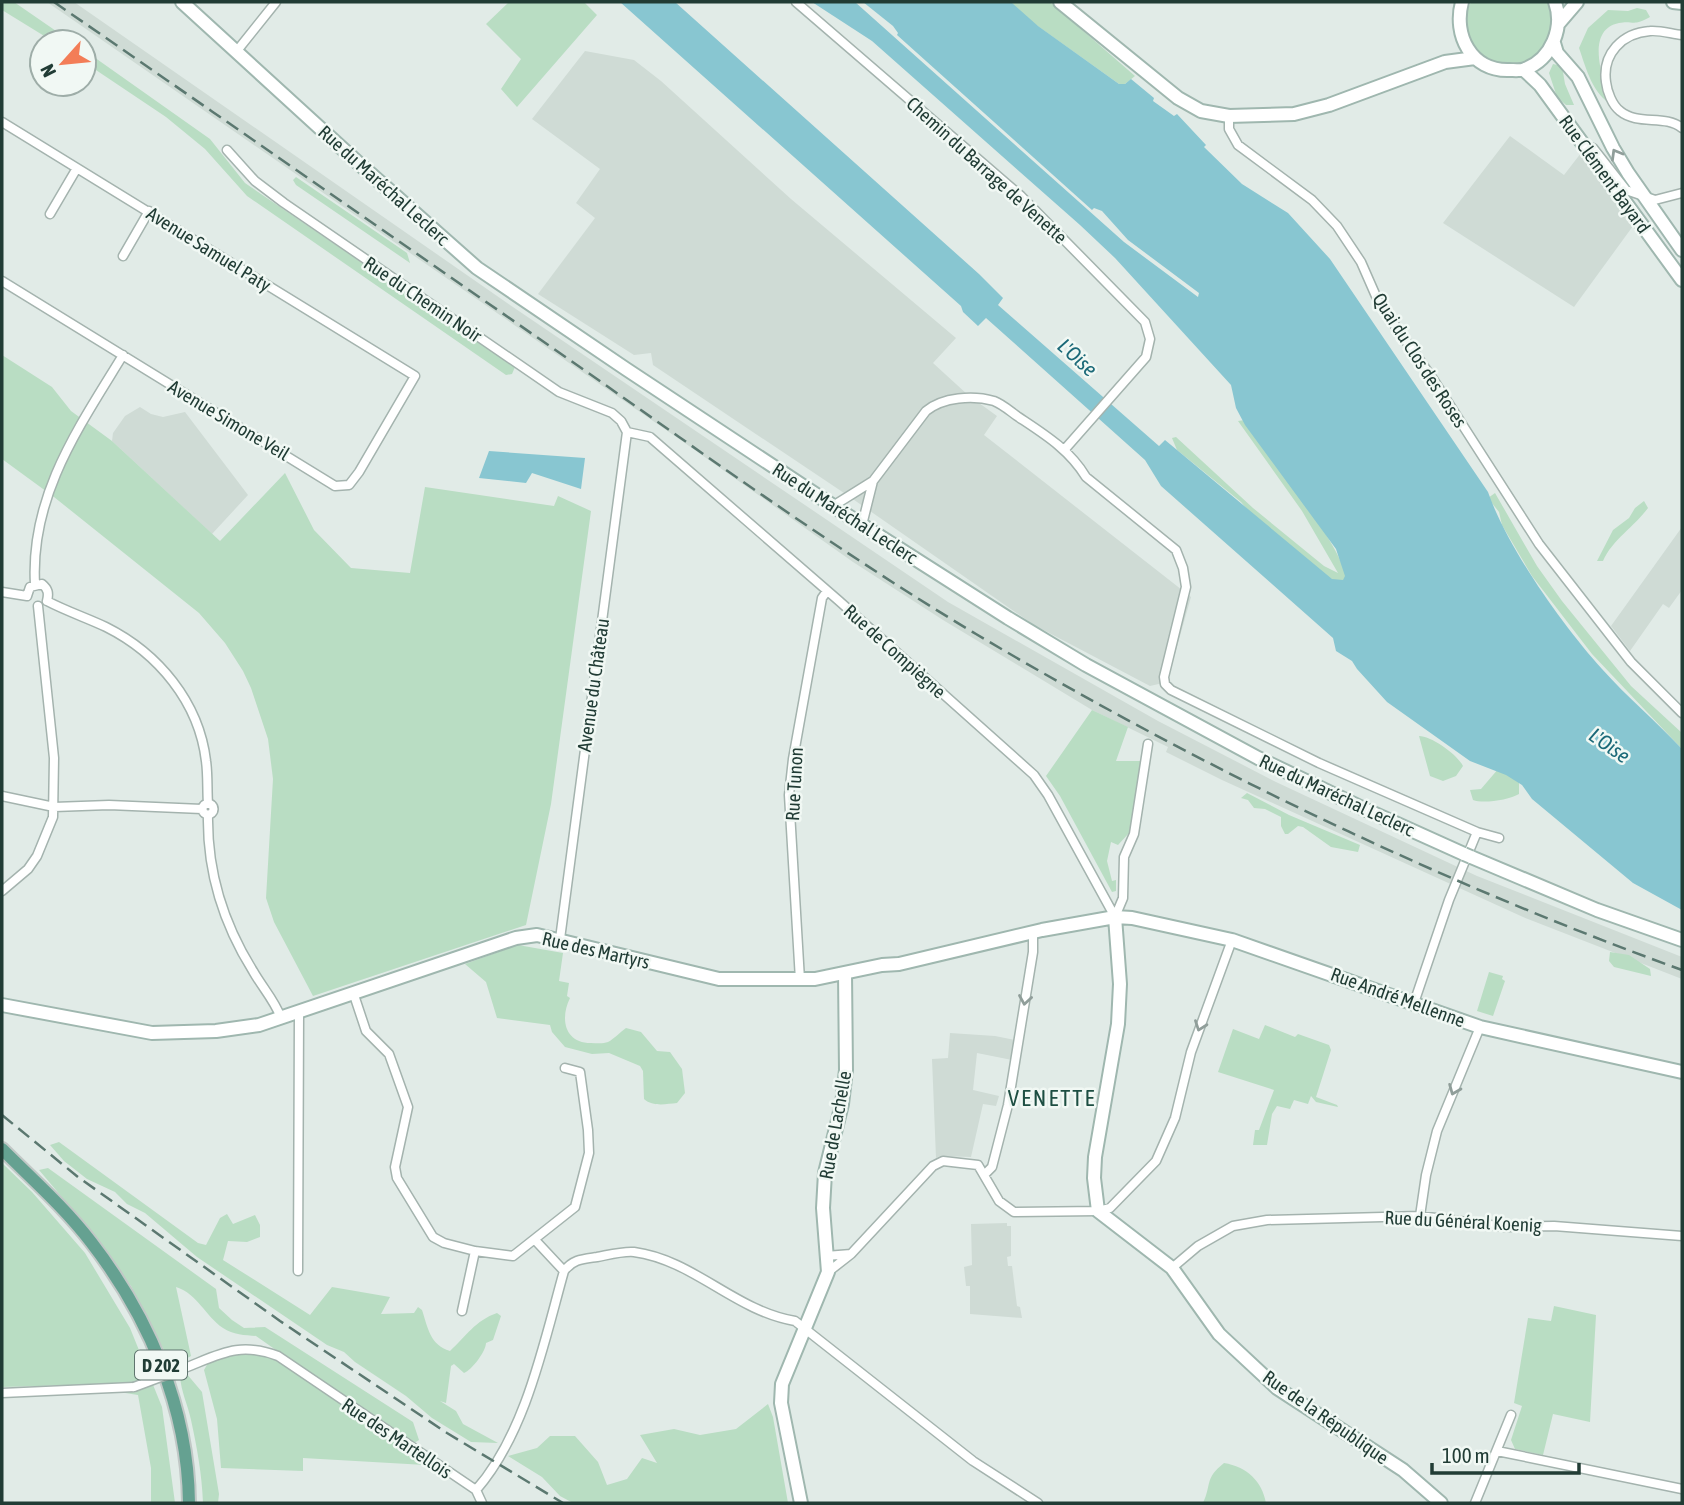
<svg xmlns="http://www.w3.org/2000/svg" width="1684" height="1505" font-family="'Asap Condensed',sans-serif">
	<rect width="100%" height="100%" fill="#e1ebe7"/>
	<path fill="#cfdbd5" d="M47 2H74L510 305 948 602 1158 721 1276 782 1477 876 1682 957V979L1523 917 1222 780 1166 752 1168 747 1092 710 943 620 853 562 682 441Z
		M585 51 634 60 661 81 791 199 956 338 933 363 968 395 997 416 984 435 1191 597 1167 682 1150 686 1034 625 847 495 653 365 651 353 634 355 538 294 595 218 576 203 600 169 532 119Z
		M1510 136 1564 175 1581 153 1633 226 1574 307 1443 223Z
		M140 407 151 414 163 417 185 412 248 495 212 534 112 441 113 433 125 416Z
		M1682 527V590L1669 608 1663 604 1630 651 1611 626Z
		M950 1033 995 1036 1015 1040 1012 1060 977 1053 973 1090 999 1096 996 1106 983 1104 971 1157 940 1156 936 1158 932 1059 948 1058Z
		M1007 1223V1226H1011V1256L1007 1257 1008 1266H1012L1017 1306 1020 1307 1022 1318 970 1314V1286H966L964 1267 972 1265 971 1224Z"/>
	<path fill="#b9ddc3" d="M2 2H14L72 42H54L2 10Z
		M509 2H584L597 15 517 107 501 89 521 59 486 24Z
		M1011 2H1050L1135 76 1125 84H1119L1025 17Z
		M1471 2H1548C1554 16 1553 25 1548 39 1529 93 1444 54 1471 2Z
		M1637 8 1646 10 1650 17C1633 27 1633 20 1619 23 1583 30 1604 85 1613 105 1593 96 1586 68 1579 48L1588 28 1608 10 1628 11Z
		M84 50 210 139 245 183 515 367 512 374 506 375 247 196 205 149 166 117 84 62Z
		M1553 64 1562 66 1565 84 1574 105H1566L1557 97 1549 73Z
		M296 177 407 253 410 263 296 185 293 180Z
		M2 355 52 387 71 411 112 441 220 541 285 473 314 530 351 568 410 573 425 487 554 506 558 496 591 511 551 804 526 925 313 996 274 922 266 898 273 779 268 739 251 688 243 671 225 643 199 613 54 497 2 459Z
		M1245 420C1264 446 1348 554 1346 580H1330L1252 515 1241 502 1177 450 1172 438 1176 437 1253 508 1324 566 1338 573 1302 511 1238 421Z
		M1495 493 1537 566 1562 601 1631 686 1682 733V749L1592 654 1532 576 1502 525 1499 512 1488 498Z
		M1644 501 1648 508C1635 526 1612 540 1603 561H1597L1613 530 1629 518 1635 508Z
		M1092 710 1128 727 1116 761H1142L1144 756 1129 833 1118 845 1111 842 1107 861 1112 881 1116 880V891L1112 892 1060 796 1046 776Z
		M1419 736C1431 736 1457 754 1463 766L1456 776 1443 781 1430 776Z
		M1499 768 1519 782V794C1509 800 1483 804 1473 800L1470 790 1481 789Z
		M1247 793 1289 815 1360 845 1358 852 1331 847 1303 827 1298 826 1288 834H1285L1281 826V817L1265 809 1254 808 1248 800 1241 798Z
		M518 945 563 953 559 981 569 983 567 996 570 998C560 1018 564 1043 591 1043 596 1043 603 1044 608 1042 614 1039 620 1032 626 1028L641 1032 657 1051 670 1052 682 1069 685 1093 677 1103C666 1104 653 1107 644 1099L643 1071 640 1066 609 1053 592 1054 565 1047 552 1032 550 1025 497 1018 486 982 465 964Z
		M1610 952 1629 955 1650 969 1651 976 1614 967 1609 961Z
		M1489 972 1503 976 1502 979 1505 981 1493 1016 1477 1011Z
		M1265 1025 1295 1037 1298 1034 1329 1045 1331 1050 1316 1097 1337 1105 1338 1107 1316 1102 1311 1096 1308 1104 1294 1100 1290 1109 1277 1106 1272 1114 1267 1145H1253L1255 1130H1259L1274 1090 1218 1072 1233 1029 1259 1039Z
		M59 1142 198 1243 206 1245 220 1218 227 1214 233 1224 255 1215 260 1225V1237L247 1242 228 1241 223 1260 310 1315 332 1287 390 1297 381 1314 414 1313 418 1307 422 1310C428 1328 430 1345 450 1351 465 1337 476 1320 497 1313L501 1316 493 1340 486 1343C486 1351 472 1370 464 1373L454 1364 451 1366 446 1403 440 1401 456 1411 463 1424 498 1443 471 1442 432 1418 406 1396 355 1362 344 1352 327 1345 197 1257 145 1213 127 1204 115 1192 87 1179 64 1161 50 1145Z
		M2 1163 32 1192 85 1253 130 1328 162 1407 175 1503H151V1468L138 1395 75 1385 2 1387Z
		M48 1168 216 1289 219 1308 232 1320 244 1328 265 1327 413 1422 419 1440 411 1445 256 1336C245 1335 233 1335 223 1328 205 1316 198 1294 176 1287L191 1356 182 1361 170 1362 131 1286 88 1228 39 1170Z
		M1554 1306 1596 1315 1590 1422 1553 1414 1543 1455 1515 1449 1511 1440 1522 1406 1514 1403 1528 1318 1551 1321Z
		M236 1353 263 1354 305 1376 406 1447V1450L422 1460 425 1465 303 1458V1471L221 1468 217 1419 204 1370 208 1363Z
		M186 1373 202 1392 219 1494 218 1503H203C202 1475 197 1447 191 1420 188 1405 181 1392 180 1376Z
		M768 1404 773 1417 788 1503H573L560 1496 542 1477 508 1456 537 1448 550 1436H575L598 1462 607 1485 627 1479 642 1458 657 1463 640 1435 674 1429 700 1435 736 1429Z
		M1224 1463C1247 1467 1262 1481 1266 1503H1203C1212 1484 1204 1479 1224 1463Z"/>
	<path fill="#88c6d1" d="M620 2H675L979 274 1003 298 998 305 1159 446 1165 440 1332 579 1343 580 1345 576 1336 549 1245 425 1236 408 1231 385 1115 258 1080 225 872 41 812 2H855L1124 242 1198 297 1199 293 1128 240 1102 211 1094 208 1092 210 897 35 898 33 893 26 863 2H1011L1038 26 1119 84H1125L1131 79 1154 98 1153 101 1174 116 1177 114 1206 145 1204 147 1242 184 1288 213 1330 259 1488 492C1507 547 1562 625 1602 669 1627 697 1656 721 1682 749V910L1633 883 1532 799 1522 785 1506 775 1470 761 1387 702 1357 669 1352 661 1336 651 1333 638 1161 486 1145 460 986 318 978 326 963 312 961 306Z
		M489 451 585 458 581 489 532 473 526 483 479 478Z"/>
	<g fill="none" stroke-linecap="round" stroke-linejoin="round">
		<g stroke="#a4b3ae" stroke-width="11">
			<path id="street" d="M796 2 1021 196 1145 322 1150 339 1146 357 1065 449
				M1682 35C1672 34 1660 30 1650 31 1622 33 1602 54 1606 82 1607 91 1612 105 1620 111 1638 126 1665 114 1682 128
				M236 52 276 2
				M1229 116V129L1238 145 1312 200 1337 226 1361 262 1379 303 1433 379 1539 544 1631 662 1682 713
				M2 122 415 376 359 472 349 485 335 486 2 281
				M1593 148 1626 190 1655 200 1682 193
				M227 150 255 181 284 203 559 392 612 413 621 421 627 432
				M50 214 77 168
				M123 256 149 211
				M627 432 650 437 838 600 1034 775 1048 795 1115 917
				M833 506 873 481
				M862 525 873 481 926 411C943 397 973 395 994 401 1002 404 1010 411 1017 416 1044 434 1069 449 1086 477L1176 550 1183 568 1186 587 1164 677 1165 684 1171 690 1319 763 1477 832 1499 838
				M35 584C30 496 79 427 123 355
				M2 592 27 596
				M27 596 30 587 42 584C48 589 49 593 47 601
				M47 601C66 611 87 618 106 627 158 653 199 702 206 761 208 775 207 790 208 804
				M2 796 54 807 109 805 202 809
				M202.5 809a5.5 5.5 0 1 1 11 0a5.5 5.5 0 1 1-11 0Z
				M208 815C207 871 223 923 253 971 262 987 275 1001 281 1018
				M2 891 28 869 37 856 53 817 54 758 38 606
				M1115 917 1123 898 1124 857 1134 834 1148 744
				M560 939 627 432
				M800 980 789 795 793 759 822 598 827 591
				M354 995 366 1031 389 1054 408 1107 395 1167 397 1178 433 1237 444 1243 475 1251 513 1256 575 1207 589 1153 588 1130 580 1072 565 1068
				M1414 1003 1449 900 1477 832
				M985 1174 992 1167 1008 1105 1033 952V932
				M1420 1216 1426 1175 1437 1131 1480 1027
				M535 1240 564 1271
				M851 1254 933 1166 943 1161 978 1165 999 1201 1014 1212 1098 1211 1110 1208 1156 1161 1175 1118 1191 1052 1232 940
				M826 1256 851 1254 828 1272
				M1172 1268 1198 1246 1233 1226 1267 1220 1420 1216 1506 1227 1554 1226 1682 1236
				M298 1271 299 1012
				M462 1311 475 1251
				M182 1369C219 1355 238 1341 278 1356L476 1490C526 1433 544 1342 564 1271 573 1259 583 1259 597 1257 608 1255 623 1251 634 1252 694 1260 735 1311 795 1321L973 1461 1038 1503
				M2 1393 134 1387
				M1497 1451 1682 1489
				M476 1490 482 1503
				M1475 1503 1511 1415"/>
		</g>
		<g stroke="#9fb7af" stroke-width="16">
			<path id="secondary" d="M182 2 356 161 477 268 626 369 862 525 1008 618 1086 665 1258 758 1362 808 1464 854
				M1060 2 1178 98 1201 111 1229 116 1294 114 1329 105 1445 62 1475 58
				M1462 2C1453 35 1471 71 1509 70 1514 70 1521 71 1525 69 1552 59 1564 27 1555 2
				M1673 2 1682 3
				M1559 23 1577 2
				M1554 43 1557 53 1578 77 1613 148 1628 173 1682 250
				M1524 70 1540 85 1682 280
				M1471 857 1597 910 1682 940
				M1115 917 1120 984 1118 1024 1095 1157 1094 1178 1098 1211 1172 1268 1219 1334 1277 1388 1403 1470 1441 1503
				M2 1005 152 1033 216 1031 259 1025 516 938 537 935 719 979H815L882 965 899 964 1042 930 1115 917 1132 918 1232 940 1480 1027 1682 1072
				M801 1503 781 1403 782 1384 828 1272 823 1208 825 1173 842 1104 846 1070 845 973"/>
		</g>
		<g stroke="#c1c8c6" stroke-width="16">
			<path id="primary" d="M2 1149C32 1179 65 1208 91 1242 149 1317 188 1408 189 1503"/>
		</g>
		<use href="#street" stroke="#fff" stroke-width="8"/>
		<use href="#secondary" stroke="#fff" stroke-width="12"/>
		<use href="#primary" stroke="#65a191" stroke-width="12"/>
		<path stroke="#5b7870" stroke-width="2.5" stroke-dasharray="14 7" stroke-linecap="butt" d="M54 2C232 125 410 249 587 372 715 462 842 554 976 634 1200 767 1437 881 1682 970
			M2 1115 78 1177 280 1321 447 1433 563 1503"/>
		<g stroke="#a4b3ae" stroke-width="11" stroke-linecap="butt">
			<path id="street-bridge" d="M134 1387 182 1369"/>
		</g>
		<g stroke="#9fb7af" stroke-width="16" stroke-linecap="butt">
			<path id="secondary-bridge" d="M1464 854 1471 857"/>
		</g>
		<use href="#street-bridge" stroke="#fff" stroke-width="8"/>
		<use href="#secondary-bridge" stroke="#fff" stroke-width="12"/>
	</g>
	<defs><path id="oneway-chevron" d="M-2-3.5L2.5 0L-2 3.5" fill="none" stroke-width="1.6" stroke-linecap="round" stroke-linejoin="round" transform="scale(1.75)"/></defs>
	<g stroke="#909e9a">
		<use href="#oneway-chevron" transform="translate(1616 154) rotate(-120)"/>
		<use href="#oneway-chevron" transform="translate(1025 1000) rotate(99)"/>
		<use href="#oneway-chevron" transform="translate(1200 1026) rotate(110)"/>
		<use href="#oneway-chevron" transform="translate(1454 1090) rotate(112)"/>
	</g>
	<g text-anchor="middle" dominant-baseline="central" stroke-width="5" stroke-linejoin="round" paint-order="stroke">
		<rect fill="#f1f8f4" stroke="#5f746e" stroke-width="2" x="135" y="1350.5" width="52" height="29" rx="5"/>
		<g font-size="18" font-weight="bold" fill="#213c35">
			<text x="161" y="1365">D 202</text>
		</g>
		<g font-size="19" fill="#213c35" stroke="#f1f8f4">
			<text transform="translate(987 170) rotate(42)">Chemin du Barrage de Venette</text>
			<text transform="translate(1605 174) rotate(54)">Rue Clément Bayard</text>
			<text transform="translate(384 185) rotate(42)">Rue du Maréchal Leclerc</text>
			<text transform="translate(209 249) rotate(32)">Avenue Samuel Paty</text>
			<text transform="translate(423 299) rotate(34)">Rue du Chemin Noir</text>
			<text transform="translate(1420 360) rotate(57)">Quai du Clos des Roses</text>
			<text transform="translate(229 420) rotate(31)">Avenue Simone Veil</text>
			<text transform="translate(845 513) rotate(33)">Rue du Maréchal Leclerc</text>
			<text transform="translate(895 651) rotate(42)">Rue de Compiègne</text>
			<text transform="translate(593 685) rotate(-82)">Avenue du Château</text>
			<text transform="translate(794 784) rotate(-87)">Rue Tunon</text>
			<text transform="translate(1337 795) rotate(25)">Rue du Maréchal Leclerc</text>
			<text transform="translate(596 950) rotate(13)">Rue des Martyrs</text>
			<text transform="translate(1398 997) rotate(20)">Rue André Mellenne</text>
			<text transform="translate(835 1125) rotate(-80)">Rue de Lachelle</text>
			<text transform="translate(1463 1221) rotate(3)">Rue du Général Koenig</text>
			<text transform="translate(1326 1417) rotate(35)">Rue de la République</text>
			<text transform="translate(397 1438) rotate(34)">Rue des Martellois</text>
		</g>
		<g font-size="21" font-style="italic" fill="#1b6978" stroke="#f1f8f4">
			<text transform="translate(1078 357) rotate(42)">L'Oise</text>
			<text transform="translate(1610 745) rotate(35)">L'Oise</text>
		</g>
		<g font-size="23" letter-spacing="2" fill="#1d4e42" stroke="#f1f8f4">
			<text x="1052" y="1098">VENETTE</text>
		</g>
	</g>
	<rect width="1684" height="1505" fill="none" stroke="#213c35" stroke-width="7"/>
	<g transform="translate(63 63) rotate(243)"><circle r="33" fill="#f1f8f4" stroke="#9eada8" stroke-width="2"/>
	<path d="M0-5L12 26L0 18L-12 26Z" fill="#f37d57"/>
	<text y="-10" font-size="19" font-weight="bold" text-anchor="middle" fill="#213c35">N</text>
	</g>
	<path d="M1432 1463v10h147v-10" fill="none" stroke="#213c35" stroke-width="3.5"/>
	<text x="1442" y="1463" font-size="21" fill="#213c35" stroke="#f1f8f4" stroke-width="5" paint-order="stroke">100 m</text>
</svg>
